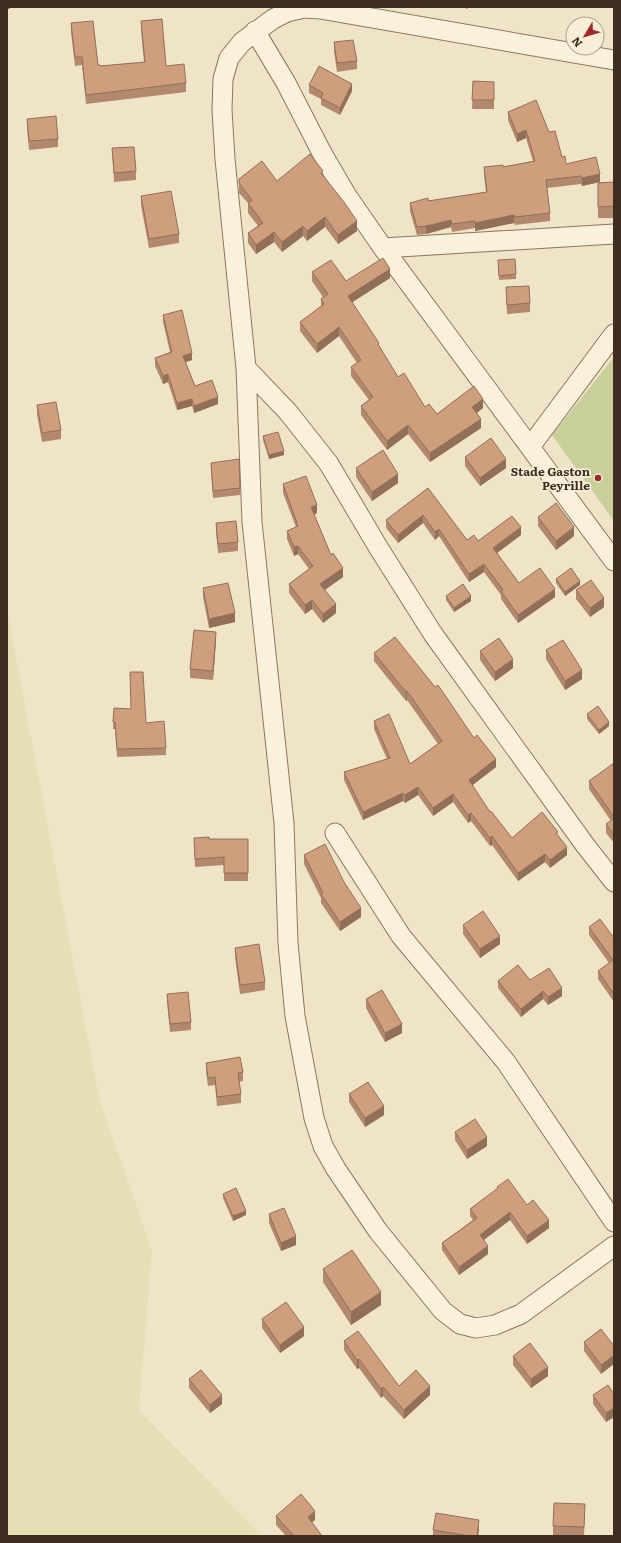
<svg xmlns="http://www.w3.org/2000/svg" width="621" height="1543" font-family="Literata,serif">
	<rect width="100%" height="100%" fill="#f0e4c8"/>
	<path fill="#e6deb5" d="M7 610 99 1098 152 1251 139 1410 262 1536H7Z"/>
	<path fill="#c9cf9b" d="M614 357V521L552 435Z"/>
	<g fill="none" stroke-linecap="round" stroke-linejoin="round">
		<g stroke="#8d765c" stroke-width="21">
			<path id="minor" d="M255 31 286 83 322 153 347 196 383 248 614 561
				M614 60 320 9 304 8 287 12 273 19 242 42 229 58 223 79 222 110 225 159 246 368 252 522 284 823 288 943 295 1016 314 1118 323 1146 336 1169 378 1231 443 1311 460 1324 476 1328 495 1325 521 1314 614 1246
				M383 248 614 234
				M246 368 288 412 329 464 378 547 433 634 585 845 614 882
				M530 447 614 334
				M335 833 401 936 506 1062 614 1222"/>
		</g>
		<use href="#minor" stroke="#faf1dc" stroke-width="19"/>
	</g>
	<path fill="#b2896c" d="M461 7H468V9Z
		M141 21 166 66 186 83V92L86 104 82 65 75 66 71 32V23L98 65 100 66 144 62 141 30Z
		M334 42 357 61V69L337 72 334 51Z
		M473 81 494 82V109H472Z
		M309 85 352 91 340 115 321 105V99L309 93Z
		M508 112 549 132 566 164 600 182 582 186 581 184 547 188 550 213V221L515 225 514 223 475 231V228L452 232 451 227 426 234 417 235 410 211V203L428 201 486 192 484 175V167H503L533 161 526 138 517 142 508 120Z
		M27 119 58 139V147L29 150 27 128Z
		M112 148 136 171V180L114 182Z
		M323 175 357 231 338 244 325 227 307 241 303 236 282 252 274 242 256 254 248 243V233L258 226 248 213V203L239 193V179L277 181Z
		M614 182V218H598V183Z
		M141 196 179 234V243L149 248 141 205Z
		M498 260 516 274V279L499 280Z
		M312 272 346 281 390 278 352 302 398 377 425 407 437 414 483 408 477 413 481 428 430 462 408 434 387 450 361 415V406L369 400 351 376V367L357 363 339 336 317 353 300 331V322L321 306V299L323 297 312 281Z
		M506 287 530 303V312L507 314 506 296Z
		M163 315 192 360 185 362 195 386 218 404 194 413 192 406 177 410 168 382 163 384 155 366V358L170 352 163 322Z
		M37 405 61 430V439L42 442 37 414Z
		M263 436 284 455 269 459 263 440Z
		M465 457 506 468 480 486 465 466Z
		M211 463 240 488V495L213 498 211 470Z
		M356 468 398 483 372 501 356 477Z
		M283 484 317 513 314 515 331 555 343 577 325 590 336 613 323 623 312 609 305 614 289 593V584L309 569 298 554 294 556 287 539V531L296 527 283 493Z
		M428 488 467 540 478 541 521 535 497 553 519 583 555 597 518 623 501 599V595L484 572 469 582 439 536 435 540 423 523 398 543 386 528V520Z
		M538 517 574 536 556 550 538 526Z
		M216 523 238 542V551L218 553 216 531Z
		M556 579 580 585 565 596 556 583Z
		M203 588 235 622 209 628 203 597Z
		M576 590 604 607 590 617 576 599Z
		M446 596 471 601 454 612 446 600Z
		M216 640 213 680 190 678V669Z
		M546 650 582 679 565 690 546 659Z
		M480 651 513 668 495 681 480 660Z
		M374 653 474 738 496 767 472 785 490 812 512 838 558 836 567 855 550 868 545 862 518 881 492 845 490 846 471 821 468 823 453 802 433 816 418 795 405 803 403 801 363 820 344 780V772L387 759 374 729V721L410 764 438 744 407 700 406 701 374 661Z
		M114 708 146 723 166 748V755L117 757 115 729H113Z
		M587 714 609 726 599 734 587 719Z
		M614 763V843L606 833V824L611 821 589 789V781Z
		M194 838 209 839H248V881H224V865L195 867Z
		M304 855 361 917 340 931 321 903V898L304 864Z
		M463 925 500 944 480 958 463 934Z
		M589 927 614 938V1002L598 979V971L609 963 589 935Z
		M235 948 265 982V990L240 994 235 957Z
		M530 980 562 996 548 1005 543 999 521 1017 498 988V981Z
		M167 994 191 1022V1030L170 1032 167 1002Z
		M366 999 402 1033 385 1042 366 1008Z
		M206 1063 243 1072V1081L239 1082 241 1094V1103L217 1106 215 1085 208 1086 206 1071Z
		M349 1094 384 1115 365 1127 349 1102Z
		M455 1132 487 1146 467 1159 455 1140Z
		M497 1187 527 1205 549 1228 527 1244 510 1220 483 1240 488 1254 459 1275 442 1250V1243L473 1220 470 1216V1209L497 1189Z
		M223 1194 246 1215 233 1221 223 1198Z
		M269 1214 296 1245 281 1251 269 1223Z
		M323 1269 381 1305 351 1325 323 1282Z
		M262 1319 304 1336 280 1353 262 1328Z
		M601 1329V1374L584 1351V1342Z
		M344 1341 399 1386 430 1395 404 1419 383 1396 381 1398 359 1368 357 1369 344 1350Z
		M513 1356 548 1376 531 1388 513 1365Z
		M189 1379 222 1404 210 1413 189 1388Z
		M614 1394V1417L606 1422 593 1404V1395Z
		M585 1513 584 1536 553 1535V1526Z
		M276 1516 315 1520 312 1522 322 1536H286L276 1525Z
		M479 1529 478 1536H433V1530Z"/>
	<path fill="#916f58" d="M7 7H10V9H7Z
		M352 84V91L340 115V108Z
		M526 130V138L517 142V134Z
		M600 174V182L582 186V178Z
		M514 215V223L475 231V223Z
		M325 217V227L307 241V231Z
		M451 220V227L426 234V226Z
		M357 221V231L338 244V235Z
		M303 226V236L282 252V242Z
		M274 232V242L256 254V245Z
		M390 269V278L348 305V296Z
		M339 327V336L317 353V344Z
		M192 353V360L183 363V356Z
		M168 374V382L163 384V376Z
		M218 397V404L194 413V406Z
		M192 399V406L177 410V403Z
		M483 399V408L472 416V407Z
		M481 419V428L430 462V453Z
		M408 425V434L387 450V441Z
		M284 451V455L269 459V455Z
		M506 459V468L480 486V478Z
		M398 474V483L372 501V492Z
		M317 505V513L311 516V507Z
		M423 515V523L398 543V535Z
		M521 527V535L493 556V548Z
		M574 527V536L556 550V541Z
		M439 529V536L435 540V532Z
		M298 546V554L294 556V547Z
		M484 564V572L469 582V574Z
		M343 568V577L320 593V584Z
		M580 581V585L565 596V592Z
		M555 589V597L518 623V615Z
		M471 596V601L454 612V608Z
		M604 598V607L590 617V608Z
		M312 600V609L305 614V605Z
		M336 604V613L323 623V614Z
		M235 613V622L209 628V619Z
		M216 632V640L213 680V671Z
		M513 659V668L495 681V672Z
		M582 670V679L565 690V681Z
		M407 691V700L406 701V692Z
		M609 722V726L599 734V730Z
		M496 759V767L469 788V780Z
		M418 787V795L405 803V795Z
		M403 793V801L363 820V812Z
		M453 794V802L433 816V808Z
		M471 813V821L468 823V815Z
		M492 836V845L490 846V838Z
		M567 847V855L550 868V860Z
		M545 854V862L518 881V873Z
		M361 908V917L340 931V922Z
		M500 936V944L480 958V949Z
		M562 988V996L548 1005V997Z
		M543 991V999L521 1017V1009Z
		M402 1024V1033L385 1042V1033Z
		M384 1106V1115L365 1127V1118Z
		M487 1137V1146L467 1159V1150Z
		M246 1211V1215L233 1221V1216Z
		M510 1212V1220L480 1243V1235Z
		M549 1220V1228L527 1244V1236Z
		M296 1236V1245L281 1251V1243Z
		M488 1246V1254L459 1275V1267Z
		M381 1292V1305L351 1325V1312Z
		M304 1327V1336L280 1353V1345Z
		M614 1355V1364L601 1374V1365Z
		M359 1359V1368L357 1369V1360Z
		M548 1367V1376L531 1388V1379Z
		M430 1386V1395L404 1419V1410Z
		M383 1387V1396L381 1398V1389Z
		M222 1395V1404L210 1413V1405Z
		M614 1408V1417L606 1422V1413Z
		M315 1511V1520L308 1525V1517Z
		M479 1520V1529L478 1536H477Z"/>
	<path fill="#cf9f7d" stroke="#916f58" d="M162 19 166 66 184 64 186 83 86 95 82 57H75L71 23 93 21 98 65H100V66L145 62 141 21Z
		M353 40 357 61 337 63 334 42Z
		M319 66 352 84 340 108 321 98 323 93 309 85Z
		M473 81 494 82V100H472Z
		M536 100 549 132 555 131 562 157 565 156 566 164 596 157 600 174 582 178 581 176 546 180 550 213 515 217 514 215 475 223V221L452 224 451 220 426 226 417 227 410 203 428 198V201L487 192 484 167 503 165V167L535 161 526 130 517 134 508 112Z
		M56 116 58 139 29 141 27 119Z
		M134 147 136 171 114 173 112 148Z
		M310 154 323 171 321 173 344 202 357 221 338 235 325 217 307 231 303 226 282 242 274 232 256 245 248 233 263 223 248 203 252 200 239 183V179L262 161 277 181Z
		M614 182V206L598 207V183Z
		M171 191 179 234 149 239 141 196Z
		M383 258 390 269 348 296 379 343 378 344 398 377 404 373 425 407 429 404 437 414 474 386 483 399 472 407 481 419 430 453 408 425 387 441 361 406 373 397 351 367 361 360 339 327 317 344 300 322 324 304 321 299 328 294 312 272 331 260 346 281Z
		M515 259 516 274 499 276 498 260Z
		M529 286 530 303 507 305 506 287Z
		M182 310 192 353 183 356 195 386 212 380 218 397 194 406 192 399 177 403 168 374 163 376 155 358 172 352 163 315Z
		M56 402 61 430 42 433 37 405Z
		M278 432 284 451 269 455 263 436Z
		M491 438 506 459 480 478 465 457Z
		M383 450 398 474 372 492 356 468Z
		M239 459 240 488 213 491 211 463Z
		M306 476 317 505 311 507 331 555 333 553 343 568 320 584 336 604 323 614 312 600 305 605 289 584 313 566 298 546 294 547 287 531 298 526 283 484Z
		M428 488 467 540 474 535 478 541 512 516 521 527 493 548 519 583 540 568 555 589 518 615 501 591 503 590 484 564 469 574 439 529 435 532 423 515 398 535 386 520Z
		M556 503 574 527 556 541 538 517Z
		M236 521 238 542 218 544 216 523Z
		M571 568 580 581 565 592 556 579Z
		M591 580 604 598 590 608 576 590Z
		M228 583 235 613 209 619 203 588Z
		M463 584 471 596 454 608 446 596Z
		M194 630 216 632 213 671 190 669Z
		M395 637 435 687 438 685 474 738 477 735 496 759 469 780 490 812 491 811 512 838 542 812 558 832 556 833 567 847 550 860 545 854 518 873 492 836 490 838 471 813 468 815 453 794 433 808 418 787 405 795 403 793 363 812 344 772 390 758 374 721 389 714 410 764 442 741 407 691 406 692 374 653Z
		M499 638 513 659 495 672 480 651Z
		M563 640 582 670 565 681 546 650Z
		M130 672H143L146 723 164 721 166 748 117 749 115 722H113L114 708 131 709Z
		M598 706 609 722 599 730 587 714Z
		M614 763V817L589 781Z
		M614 818V834L606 824Z
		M209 837V839H248V873H224V857L195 859 194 838Z
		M325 844 344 882 361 908 340 922 321 894 323 893 304 855Z
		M483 911 500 936 480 949 463 925Z
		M600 919 614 938V994L598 971 613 960 589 927Z
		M259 944 265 982 240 985 235 948Z
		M518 965 530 980 549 968 562 988 548 997 543 991 521 1009 498 981Z
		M382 990 402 1024 385 1033 366 999Z
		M188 992 191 1022 170 1024 167 994Z
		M240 1057 243 1072 238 1073 241 1094 217 1097 215 1077 208 1078 206 1063Z
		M368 1082 384 1106 365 1118 349 1094Z
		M475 1119 487 1137 467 1150 455 1132Z
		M508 1179 527 1205 533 1200 549 1220 527 1236 510 1212 480 1235 488 1246 459 1267 442 1243 477 1218 470 1209 498 1188 497 1187Z
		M236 1188 246 1211 233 1216 223 1194Z
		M284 1208 296 1236 281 1243 269 1214Z
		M352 1250 381 1292 351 1312 323 1269Z
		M286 1302 304 1327 280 1345 262 1319Z
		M601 1329 614 1346V1355L601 1365 584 1342Z
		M358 1331 399 1386 416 1370 430 1386 404 1410 383 1387 381 1389 359 1359 357 1360 344 1341Z
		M530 1343 548 1367 531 1379 513 1356Z
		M201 1370 222 1395 210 1405 189 1379Z
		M608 1385 614 1394V1408L606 1413 593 1395Z
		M301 1494 315 1511 308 1517 322 1536H294L276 1516Z
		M554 1503 585 1504 584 1527 553 1526Z
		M436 1513 479 1520 477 1536H470L433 1530Z"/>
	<circle fill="#9e2a2b" stroke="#f7eed8" stroke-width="1.5" cx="598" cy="478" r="4"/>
	<g text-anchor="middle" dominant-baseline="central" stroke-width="3.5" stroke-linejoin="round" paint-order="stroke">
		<g font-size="12" font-weight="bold" fill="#3d2e20" stroke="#f7eed8" text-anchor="end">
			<text x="590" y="471">Stade Gaston<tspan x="590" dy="14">Peyrille</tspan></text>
		</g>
	</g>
	<rect width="621" height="1543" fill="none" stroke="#3d2e20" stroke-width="16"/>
	<g transform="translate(585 36) rotate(232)"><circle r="19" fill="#f7eed8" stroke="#ada18e"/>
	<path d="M0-3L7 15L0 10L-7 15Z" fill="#9e2a2b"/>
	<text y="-6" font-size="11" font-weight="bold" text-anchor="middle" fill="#3d2e20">N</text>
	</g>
</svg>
